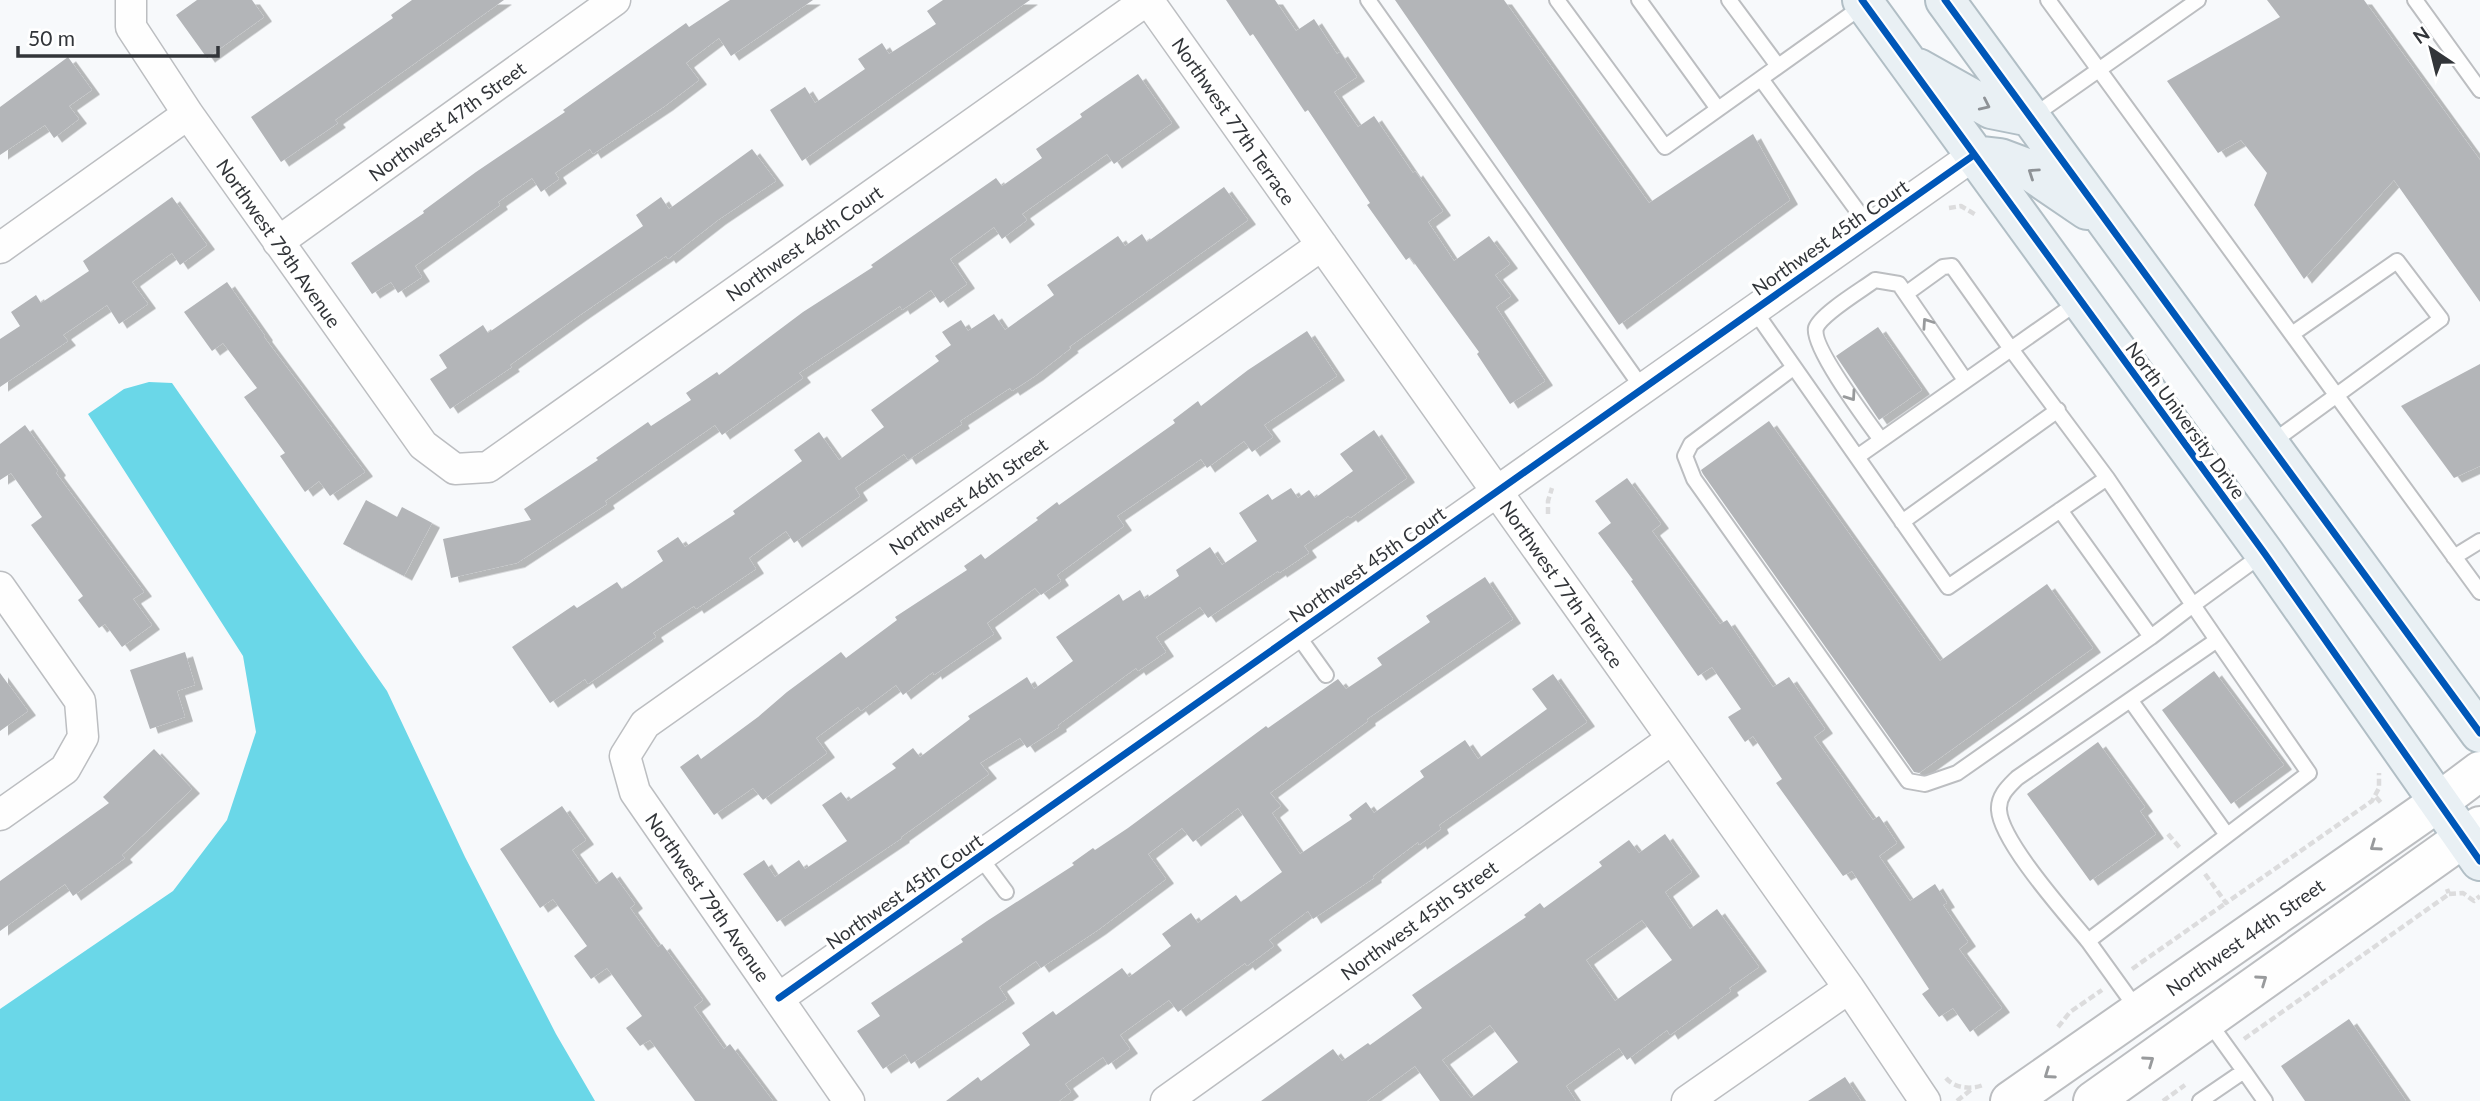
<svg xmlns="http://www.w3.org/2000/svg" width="2480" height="1101" font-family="Lato,sans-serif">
	<defs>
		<filter id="shadow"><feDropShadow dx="8" dy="4.5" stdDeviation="0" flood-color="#0004"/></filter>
	</defs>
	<rect width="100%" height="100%" fill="#f7f9fb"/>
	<path fill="#6ad7e8" d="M149 382 172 383 387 691 465 857 556 1034 595 1101H0V1009L173 891 227 820 256 732 243 656 88 414 124 389Z"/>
	<path fill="#b3b5b8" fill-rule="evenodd" filter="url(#shadow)" d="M197 0H252L264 17 207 58 176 15Z
		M412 0H504L335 120 338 123 281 162 251 117 393 18 391 15Z
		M730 0H813L731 56 719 38 686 63 699 80 665 106 593 154 590 149 555 173 559 179 541 192 532 178 498 202 500 205 415 266 422 277 398 293 391 282 372 294 351 263 424 213 423 211 476 172 565 112 563 110 686 23 689 27Z
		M943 0H1030L802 161 770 110 805 87 815 103 865 69 858 59 882 43 889 54 936 24 927 11Z
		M1226 0H1275L1296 31 1314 19 1337 54 1340 52 1357 77 1334 92 1358 127 1374 116 1413 173 1415 171 1443 211 1428 222 1454 261 1489 236 1510 264 1495 275 1511 296 1496 307 1545 381 1510 404 1477 354 1479 352 1410 257 1406 260 1367 205 1370 203 1308 110 1305 112 1253 34 1250 36Z
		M1395 0H1504L1649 203 1753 134 1790 200 1619 325Z
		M2267 0H2364L2480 160V302L2394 180 2304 279 2254 205 2267 173 2241 140 2218 153 2167 81 2280 17Z
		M68 57 92 90 69 106 79 119 54 138 45 125 0 155V107Z
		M1138 74 1172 123 1114 164 1107 154 1022 214 1027 220 1002 239 994 227 950 259 967 284 940 303 931 290 902 310 900 306 799 373 803 378 722 435 715 425 605 501 607 504 517 563 451 578 443 539 531 520 524 509 598 460 596 458 648 422 651 426 691 400 686 393 717 372 719 375 803 312 873 267 871 265 996 178 1002 186 1042 158 1036 149 1082 117 1080 114Z
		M752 149 776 181 718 220 668 259 666 256 580 315 510 365 512 367 450 409 430 379 447 368 439 355 483 325 488 333 643 226 636 215 661 197 669 209Z
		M1224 187 1248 220 1069 347 1071 348 1035 376 1012 391 1010 388 960 421 962 424 908 460 904 454 855 488 860 496 794 543 786 531 749 558 756 569 696 609 694 606 653 633 656 637 588 684 585 679 550 703 512 647 574 605 577 608 617 582 622 589 663 561 657 551 678 537 685 547 735 514 733 511 802 461 794 450 819 432 839 460 884 427 871 410 939 361 935 356 951 345 942 332 961 320 968 331 994 314 1005 330 1054 295 1047 285 1118 236 1125 246 1142 234 1147 242Z
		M172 197 207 245 180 265 172 253 132 282 148 304 119 324 107 305 63 335 68 341 0 387V339L20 326 11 312 36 295 41 303 89 271 83 261Z
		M227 282 265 336 264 337 365 472 330 496 319 481 305 492 280 456 285 453 244 397 257 388 223 343 212 351 184 312Z
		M1878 327 1922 390 1879 420 1836 356Z
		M1307 331 1337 376 1264 425 1273 437 1252 452 1244 441 1207 468 1201 459 1117 516 1124 526 1057 575 1061 581 1041 595 1035 588 987 623 994 634 934 675 933 672 903 695 896 685 861 711 858 707 816 738 827 753 763 800 753 788 714 815 680 767 698 754 701 759 758 717 787 692 841 652 846 658 897 620 895 617 967 570 964 566 981 554 985 559 1038 520 1036 518 1057 502 1059 505 1175 423 1173 420 1198 401 1201 406 1248 370Z
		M2480 364V466L2454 478 2401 406Z
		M1769 421 1940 661 2047 584 2093 648 1919 773 1914 772 1703 474 1701 470Z
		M25 425 58 471 56 473 144 592 133 599 152 625 122 647 105 624 99 628 78 600 83 596 31 525 42 517 11 473 0 480V444Z
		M1374 430 1407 478 1350 518 1348 516 1304 546 1309 553 1279 573 1278 571 1208 618 1200 607 1156 637 1166 652 1138 671 1136 668 1058 725 1059 727 1027 748 1020 738 980 763 989 774 901 837 902 838 777 922 743 874 764 860 775 877 799 860 805 869 847 841 822 805 841 792 848 801 896 768 892 764 913 748 920 757 970 719 968 716 1027 677 1034 689 1073 661 1056 637 1119 594 1123 601 1140 590 1145 599 1179 576 1176 570 1210 547 1222 565 1257 541 1239 513 1268 494 1272 500 1291 488 1298 498 1309 490 1315 498 1353 471 1340 454Z
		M1627 478 1661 524 1652 531 1720 624 1727 620 1773 687 1789 677 1825 729 1814 737 1873 820 1879 816 1897 843 1879 856 1910 901 1935 884 1947 903 1943 905 1968 942 1959 949 2002 1008 1970 1032 1953 1008 1939 1017 1922 994 1929 989 1852 871 1843 876 1776 783 1782 779 1753 736 1745 742 1728 717 1741 709 1712 667 1698 676 1631 581 1633 580 1598 533 1611 523 1595 501Z
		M366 500 397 517 402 507 432 523 404 576 343 544Z
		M1485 577 1513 619 1367 719 1368 721 1270 793 1281 806 1272 813 1300 854 1352 819 1349 815 1366 802 1374 813 1424 777 1420 771 1465 740 1478 759 1547 709 1532 689 1553 674 1587 722 1439 825 1441 829 1419 845 1418 842 1373 876 1374 878 1313 919 1308 911 1269 940 1274 946 1247 966 1245 963 1178 1012 1169 1000 1120 1035 1130 1049 1108 1065 1103 1057 1065 1084 1071 1092 1059 1101H946L978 1077 981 1081 1030 1045 1022 1033 1053 1011 1056 1015 1122 968 1129 977 1171 946 1162 934 1191 913 1198 923 1236 895 1241 902 1282 872 1238 808 1193 842 1182 828 1148 854 1166 879 1098 930 1041 968 1036 961 999 987 1007 999 911 1064 905 1054 883 1069 857 1031 880 1016 871 1003 963 942 961 939 987 921 1074 865 1072 863 1093 848 1095 850 1128 828 1266 726 1268 728 1338 679 1346 689 1382 665 1377 658 1430 622 1426 616Z
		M185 652 195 685 177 691 185 717 150 729 130 670Z
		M2214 671 2284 765 2231 804 2162 710Z
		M0 673 28 711 0 731Z
		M2098 742 2145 807 2140 811 2156 834 2090 881 2027 794Z
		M154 749 192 789 122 855 125 858 73 896 65 884 0 931V881L109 803 103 797Z
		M562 806 586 840 572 850 596 884 612 872 635 904 630 908 658 947 662 944 703 1000 694 1007 724 1049 730 1044 773 1101H695L650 1040 640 1046 626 1028 642 1016 607 968 591 979 574 956 587 946 553 899 540 908 500 849Z
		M1665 834 1692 872 1665 892 1690 929 1717 909 1759 967 1729 988 1731 991 1670 1035 1667 1030 1627 1060 1619 1048 1566 1086 1576 1101H1440L1415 1066 1367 1101H1261L1333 1049 1342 1061 1368 1043 1370 1045 1422 1008 1412 995 1526 917 1524 915 1540 903 1544 908 1602 866 1599 862 1629 840 1639 853ZM1642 920 1672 960 1615 1001 1586 960ZM1490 1025 1518 1062 1471 1098 1442 1060Z
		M2349 1019 2406 1101H2305L2281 1066Z
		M1845 1077 1861 1101H1808Z"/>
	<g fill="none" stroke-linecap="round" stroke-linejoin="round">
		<g stroke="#bcbec1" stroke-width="18">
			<path id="lane" d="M1368 0 1643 389
				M1557 0 1665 147 1864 5
				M1639 0 1718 109
				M1729 0 1778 66
				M2048 0 2480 592
				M2415 0 2480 90
				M1761 79 1870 228
				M2033 116 2198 0
				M1907 293 1943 267 1952 266 2011 349 2078 302
				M1754 310 1948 587 2107 478 2011 349 1857 457
				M1793 368 1691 444 1685 456 1694 479 1908 781 1925 784 1957 773 2151 637 2060 510
				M1881 440C1868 422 1811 346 1816 328 1821 314 1863 289 1875 280L1899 284 1965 380
				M2271 443 2441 319 2397 261 2292 334
				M2107 478 2193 605 2151 637
				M1902 522 2058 410
				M2454 557 2480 541
				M1296 633 1326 675
				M2131 701 2227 835
				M980 857 1006 892
				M2088 941C2066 914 2001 842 1999 810 1998 796 2008 787 2017 778L2217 640 2193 605 2263 554
				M2137 1009 2088 941 2309 773 2217 640
				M2208 1021 2244 1071
				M2200 1101 2244 1071 2265 1101"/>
		</g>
		<g stroke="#bcbec1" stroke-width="33">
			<path id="street" d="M131 0V27L188 114 423 445 455 469 488 467 1147 0
				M1148 0 1849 988 1925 1101
				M278 242 615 0
				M0 248 188 114
				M0 587 80 701 83 737 65 769 0 815
				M779 998 1974 155
				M849 1101 635 792 625 756 645 724 1322 245
				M1166 1101 1672 739
				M1687 1101 1849 988"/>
		</g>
		<g stroke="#bcbec1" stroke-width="42">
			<path id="secondary" d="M2010 1101 2440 801 2480 771
				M2093 1101 2480 826"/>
		</g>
		<g stroke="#b1bec5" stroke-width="42">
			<path id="primary" d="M1862 0 2265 554 2480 861
				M1945 0 2480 733
				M1918 68 1991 109 2031 117
				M1974 155 2000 158 2024 167 2087 210"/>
		</g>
		<path stroke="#dcdcdd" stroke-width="4.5" stroke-dasharray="7 3.5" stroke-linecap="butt" d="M1949 208 1961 206 1976 215
			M1548 514V501L1552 488
			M2376 797 2382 804
			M2168 834 2180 848
			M2205 874 2226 903 2372 801 2379 788V773
			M2449 894 2463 893 2474 901 2480 896
			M2132 969 2226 903
			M2058 1027 2070 1012 2102 990
			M2244 1039 2449 894 2447 889
			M1946 1078C1954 1088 1971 1090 1983 1085
			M1957 1101 1973 1088
			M2163 1101 2185 1085"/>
		<use href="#lane" stroke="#fefefe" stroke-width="14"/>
		<use href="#street" stroke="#fefefe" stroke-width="30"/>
		<use href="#secondary" stroke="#fefefe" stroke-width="38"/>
		<use href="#primary" stroke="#e9f0f4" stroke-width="38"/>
		<g stroke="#fff" stroke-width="11">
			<path id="cycleway" d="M1862 0 2265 554 2480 861
				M1945 0 2480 733
				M779 998 1974 155"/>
		</g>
		<use href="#cycleway" stroke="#0057b8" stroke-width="7"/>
	</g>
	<defs><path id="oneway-chevron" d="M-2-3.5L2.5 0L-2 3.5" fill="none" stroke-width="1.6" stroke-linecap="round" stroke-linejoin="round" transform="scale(1.75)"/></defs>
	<g stroke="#8e9296">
		<use href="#oneway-chevron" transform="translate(1985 105) rotate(25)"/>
		<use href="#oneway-chevron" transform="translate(2033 173) rotate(-146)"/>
	</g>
	<g stroke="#989a9c">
		<use href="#oneway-chevron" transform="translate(1927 323) rotate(-124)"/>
		<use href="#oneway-chevron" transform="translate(1851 396) rotate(55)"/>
		<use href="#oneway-chevron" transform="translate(2375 846) rotate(145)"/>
		<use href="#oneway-chevron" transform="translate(2262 980) rotate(-35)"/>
		<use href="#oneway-chevron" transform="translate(2149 1061) rotate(-35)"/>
		<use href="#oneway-chevron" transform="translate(2049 1074) rotate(145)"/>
	</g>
	<g text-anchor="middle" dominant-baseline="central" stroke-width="7" stroke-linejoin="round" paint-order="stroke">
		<g font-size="19" fill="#323539" stroke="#fff">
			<text transform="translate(447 121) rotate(-36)">Northwest 47th Street</text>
			<text transform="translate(1234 121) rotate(55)">Northwest 77th Terrace</text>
			<text transform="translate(1830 237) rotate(-35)">Northwest 45th Court</text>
			<text transform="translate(279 243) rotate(55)">Northwest 79th Avenue</text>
			<text transform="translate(804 243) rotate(-35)">Northwest 46th Court</text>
			<text transform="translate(2186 420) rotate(54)">North University Drive</text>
			<text transform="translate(968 496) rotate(-35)">Northwest 46th Street</text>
			<text transform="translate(1367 564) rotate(-35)">Northwest 45th Court</text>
			<text transform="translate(1562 584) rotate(55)">Northwest 77th Terrace</text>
			<text transform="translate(904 891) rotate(-35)">Northwest 45th Court</text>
			<text transform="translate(708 897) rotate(55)">Northwest 79th Avenue</text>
			<text transform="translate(1419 920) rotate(-36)">Northwest 45th Street</text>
			<text transform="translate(2245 937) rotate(-35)">Northwest 44th Street</text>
		</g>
	</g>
	<g transform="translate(2431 49) rotate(325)" stroke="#ffffff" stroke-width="5" paint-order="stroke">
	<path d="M0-5L12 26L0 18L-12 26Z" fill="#323539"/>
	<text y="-10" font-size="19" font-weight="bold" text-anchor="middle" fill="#323539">N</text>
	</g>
	<path d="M18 46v10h200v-10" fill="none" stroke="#323539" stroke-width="3.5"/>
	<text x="28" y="46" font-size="21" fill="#323539" stroke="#ffffff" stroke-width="5" paint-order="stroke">50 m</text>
</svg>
